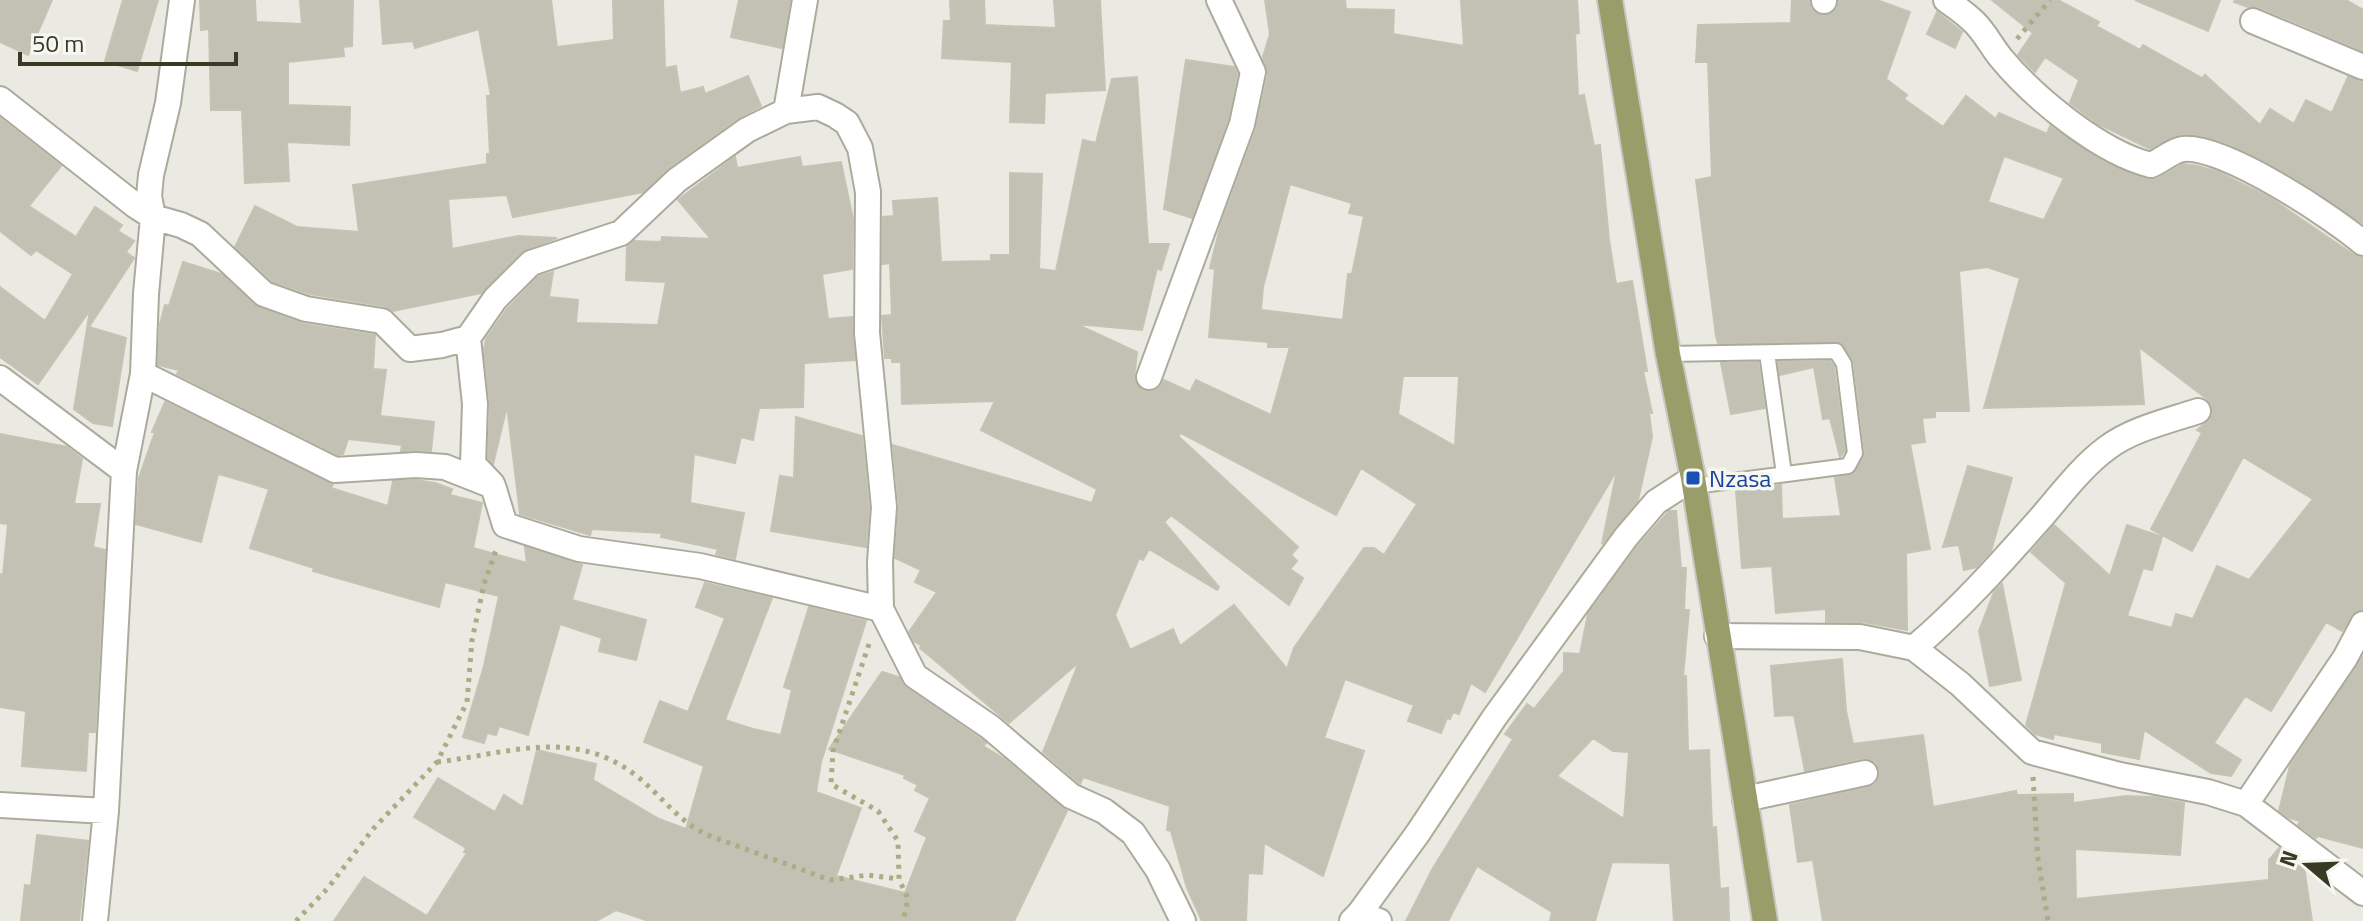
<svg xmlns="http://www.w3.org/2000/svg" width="2363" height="921" font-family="'Titillium Web',sans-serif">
	<rect width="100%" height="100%" fill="#ebeae2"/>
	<path fill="#c2c1b4" stroke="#c4c3b4" stroke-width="2" fill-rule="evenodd" d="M0 0H52L28 55 0 42Z
		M123 0H158L137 71 105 61Z
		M200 0H255L256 22 302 24 300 0H353L352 46 343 47 344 56 288 62V105L350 107 349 145 287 142 289 181 245 183 242 110H211L209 29 201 30Z
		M380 0H551L557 47 614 40 613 0H663L665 68 676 66 680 93 703 87 705 94 748 76 761 106 738 118 668 168 643 192 513 217 507 195 448 199 452 249 518 236 557 238 521 252 481 293 393 311 384 306 310 294 272 281 235 247 255 206 297 227 359 232 353 185 487 164V154H490L487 96H491L479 29 415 48 413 41 383 44Z
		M739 0H790L782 48 731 37Z
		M950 0H984L985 25 1056 28 1054 0H1100L1105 90 1045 93 1044 123 1010 122 1012 62 942 58 944 21H951Z
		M1265 0H1345L1346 9 1394 10 1393 34 1464 46 1461 0H1577L1579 33 1575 34 1578 96 1584 95 1594 146 1600 145 1609 240 1616 284 1632 281 1647 371H1643L1652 413H1649L1652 437 1638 500 1602 544 1617 470 1485 692 1471 683 1459 714 1453 712 1450 719 1447 718 1441 733 1408 721 1414 705 1345 679 1324 738 1364 751 1323 876 1264 843 1262 874 1248 873 1246 921H1202L1187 888 1171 831 1167 830 1170 806 1083 777 1080 784 1043 752 1079 662 1009 723 920 648 922 646 914 641 909 632 937 592 915 582 921 570 895 558 899 506 893 445 1092 503 1097 489 981 430 995 401 902 404 901 362H892V358H885L882 316 892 315 890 263 882 264 883 217 894 216 893 201 937 198 941 262 991 261V255H1010V173L1042 174 1039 269 1056 271 1083 140 1096 143 1112 79 1137 77 1148 244H1169L1161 270 1157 268 1142 330 1076 324 1137 352 1134 379 1143 391 1151 392 1158 389 1164 380 1190 392 1196 380 1271 415 1290 347H1268V342L1209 337 1215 269 1210 268 1220 227 1256 129 1268 75 1263 57 1270 34ZM1290 184 1352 203 1349 213 1364 216 1352 274H1348L1343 320 1261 310 1263 287ZM1403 376H1459L1455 446 1398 414ZM1181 433 1336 515 1361 468 1417 504 1384 555 1374 548H1364L1294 648 1287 669 1234 605 1180 646 1173 629 1130 650 1115 615 1139 558 1143 560 1149 549 1217 590 1219 587 1164 522 1171 515 1289 605 1303 578 1290 569 1297 561 1291 555 1298 547 1178 436Z
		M1792 0H1809L1811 9 1823 16 1831 14 1837 9 1839 0H1877L1910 12 1886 79 1907 95 1904 99 1943 127 1966 96 1996 119 1999 113 2047 134 2050 126 2104 162 2146 179H2157L2183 164 2198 166 2218 172 2269 197 2354 255 2363 258V609L2354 612 2342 631 2326 622 2271 711 2245 696 2214 743 2241 760 2231 776 2211 773 2144 730 2139 759 2102 752V743L2054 734 2053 739 2035 734 2026 725 2066 583 2031 552 2054 525 2110 576 2127 525 2162 537 2152 570 2143 568 2127 616 2172 628 2176 614 2193 619 2217 566 2249 580 2313 499 2243 457 2192 551 2151 529 2202 433 2197 430 2210 420 2212 407 2207 399 2139 347 2144 404 1984 408 2020 278 1987 267 1959 271 1969 411H1935V417L1922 418 1925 442 1910 444 1930 549 1906 553 1907 630 1863 622H1826V609L1776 613 1772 566 1742 568 1736 491 1781 485 1782 519 1841 516 1835 478 1854 474 1865 453 1854 363 1841 343H1718L1716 336 1696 180 1712 177 1708 62H1696L1698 25 1791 23ZM2004 156 2064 178 2044 220 1988 202Z
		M1992 0H2058L2099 22 2096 26 2140 50 2143 45 2202 78 2205 75 2260 125 2270 109 2294 124 2306 100 2332 113 2348 77 2363 82V224L2284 172 2229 144 2203 136 2180 134 2150 149 2098 124 2070 103 2079 80 2045 57 2035 72 2018 55 2033 33Z
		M2135 0H2220L2208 31Z
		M2235 0H2346L2363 10V51L2259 7H2248L2234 2Z
		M1937 12 1962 32 1955 48 1927 34Z
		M1186 60 1234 67 1237 74 1228 120 1192 218 1164 209Z
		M0 118 61 166 29 206 76 237 95 207 122 225 118 231 134 241 126 252 134 258 89 327 126 338 112 426 93 423 74 409 90 310 38 384 0 357V287L45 321 73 274 36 250 31 255 0 231Z
		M735 157 737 168 800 157 802 167 841 162 853 219 852 269 822 274 828 319 852 317 855 360 804 363 803 407 759 408 753 440 741 437 735 463 694 454 690 503 744 513 735 559 716 554 718 549 661 537 662 533 592 529 590 535 520 514 507 406 493 464 488 458 490 404 484 350 486 339 507 309 539 276 553 272 549 297 578 300 576 323 658 325 666 282 626 280 627 246 634 241 661 242 662 237 711 239 678 200Z
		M183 262 221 274 259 308 303 324 375 335 373 369 386 370 380 416 434 422 431 451H401L402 445 348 439 343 454 338 455 177 374 179 370 158 365 160 324 165 305 169 306Z
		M1830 361 1834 367 1845 451 1840 457 1830 418 1823 419 1814 367 1780 375 1778 362Z
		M1758 362 1765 408 1731 414 1721 363Z
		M165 402 333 484 331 488 388 506 393 481 416 480 435 483 452 489 450 495 482 503 473 548 527 563 525 547 582 565 572 600 646 620 636 660 599 651 602 638 560 624 528 735 499 726 496 735 487 733 484 743 463 737 484 666 499 596 445 582 439 607 313 571 314 568 250 548 269 489 226 476 218 474 201 542 136 524 139 478 155 432H152Z
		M796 417 862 436 869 507 866 547 771 531 780 476 794 478Z
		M0 434 67 447 82 459 74 504H100L93 547 105 550 95 732H88L86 771 22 766 26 711 0 707V574L3 575 8 524 0 523Z
		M1968 466 2012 478 1991 551 1976 567 1964 570 1959 545 1943 547Z
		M1669 511H1676L1681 568H1686L1684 610H1689L1683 677 1686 676 1688 751 1709 750 1712 828 1716 827 1720 889 1728 888 1729 921H1674L1670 863 1612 862 1595 921H1550L1552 912 1477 866 1448 921H1406L1433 868 1513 739 1505 734 1527 704 1534 709 1564 671V653L1580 654 1588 614 1638 546ZM1593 738 1613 751 1629 752 1624 819 1557 776Z
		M705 583 772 598 725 720 753 729 781 735 792 690 784 687 809 607 866 621 821 762 816 792 861 808 836 876 905 893 927 837 915 831 930 798 915 790 918 785 904 778 905 775 829 749 882 672 899 677 907 688 981 739 986 743 983 746 1003 758 1067 811 1014 921H649L616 910 596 921H334L364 877 427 916 467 853 464 852 466 848 414 817 438 778 495 812 504 795 523 807 537 750 596 764 593 780 659 819 686 829 704 766 644 742 660 701 688 712 725 618 696 607Z
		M2002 584 2021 680 1990 686 1979 631 1994 592Z
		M2363 656V848L2318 836 2316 838 2298 825 2300 821 2290 818 2279 811 2290 766Z
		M1842 659 1846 711 1853 744 1923 735 1933 807 2016 791 2017 795 2073 794V803L2126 796 2154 797 2184 803 2180 855 2075 849 2076 899 2269 880V860L2279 848 2304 867 2312 921H1823L1813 860 1798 862 1790 805 1869 787 1876 784 1880 771 1876 762 1863 758 1805 771 1794 715 1775 716 1771 666Z
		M37 835 88 841 79 921H21L25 885 31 886Z"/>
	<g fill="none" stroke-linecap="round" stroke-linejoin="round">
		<g stroke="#abab9d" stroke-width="18">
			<path id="service" d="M1767 353 1784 474
				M1668 354 1836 351 1844 364 1855 453 1848 466 1694 486"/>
		</g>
		<g stroke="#abab9d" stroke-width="28">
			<path id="minor" d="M1946 0C1956 7 1967 15 1975 23 1985 33 1992 47 2001 58 2034 98 2101 153 2151 165 2161 161 2173 150 2183 149 2224 145 2331 216 2363 243
				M1824 1V0
				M2253 21 2363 67
				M0 99 136 206 153 217 181 225 200 234 264 294 306 309 382 321 410 349 442 345 468 338 495 299 531 263 621 233 677 180 747 130 786 111 818 107 835 115 847 123 860 148 868 192 867 333 884 507 880 562 881 609
				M786 111 805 0
				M468 338 475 404 473 464 492 484
				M143 374 335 470 416 465 445 467 493 486 505 525 579 549 700 566 881 609 915 676 990 727 1071 796 1104 811 1133 833 1158 870 1183 921
				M1149 377 1242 124 1253 72 1219 0
				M0 378 124 471
				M1717 636 1860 637 1914 648 1960 684 2032 752 2120 775 2208 792 2246 804 2363 893
				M1914 648C1960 609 1999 565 2039 520 2060 496 2081 467 2107 448 2132 429 2168 421 2198 411
				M1745 799 1865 773
				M2246 804 2345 658 2363 624
				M0 805 106 811
				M1359 914 1379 921
				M95 921 106 811 124 471 143 374 146 294 153 217 149 196 151 175 168 103 182 0"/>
		</g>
		<g stroke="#acac99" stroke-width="28">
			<path id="secondary" d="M1352 921 1359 914 1418 833 1494 718 1626 537 1656 502 1693 478"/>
		</g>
		<g stroke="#c7c8c1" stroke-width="28">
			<path id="primary" d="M1610 0 1668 354 1693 478 1765 921"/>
		</g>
		<path stroke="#aaac84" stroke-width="5" stroke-dasharray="4 6" stroke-linecap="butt" d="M2017 39 2050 0
			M869 644 833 751 831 784 878 811 898 841 899 879 908 899 903 921
			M437 762C507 754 571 727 634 774 662 795 676 821 710 836L830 880 868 875 899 879
			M2033 777 2038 859 2048 921
			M296 921 328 888 373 829 437 762 467 702 472 640 484 584 497 547"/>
		<use href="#service" stroke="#fff" stroke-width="14"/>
		<use href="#minor" stroke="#fff" stroke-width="24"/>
		<use href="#secondary" stroke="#fff" stroke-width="24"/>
		<use href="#primary" stroke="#989d6a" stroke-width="24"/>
	</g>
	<rect fill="#1a4fb4" stroke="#f7f7f2" stroke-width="3" x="1685" y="470" width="16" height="16" rx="4"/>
	<g text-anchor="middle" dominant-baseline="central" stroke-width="7" stroke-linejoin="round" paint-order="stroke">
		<g font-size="24" fill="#164399" stroke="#f7f7f2" text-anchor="start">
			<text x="1709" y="478">Nzasa</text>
		</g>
	</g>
	<g transform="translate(2307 865) rotate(289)" stroke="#f7f7f2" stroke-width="6" paint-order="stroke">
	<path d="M0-6L14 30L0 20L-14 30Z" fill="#383a23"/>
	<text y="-12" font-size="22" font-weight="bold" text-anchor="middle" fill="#383a23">N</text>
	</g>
	<path d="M20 52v12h216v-12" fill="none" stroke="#383a23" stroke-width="4"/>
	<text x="32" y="52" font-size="24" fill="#383a23" stroke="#f7f7f2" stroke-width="6" paint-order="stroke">50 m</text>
</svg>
